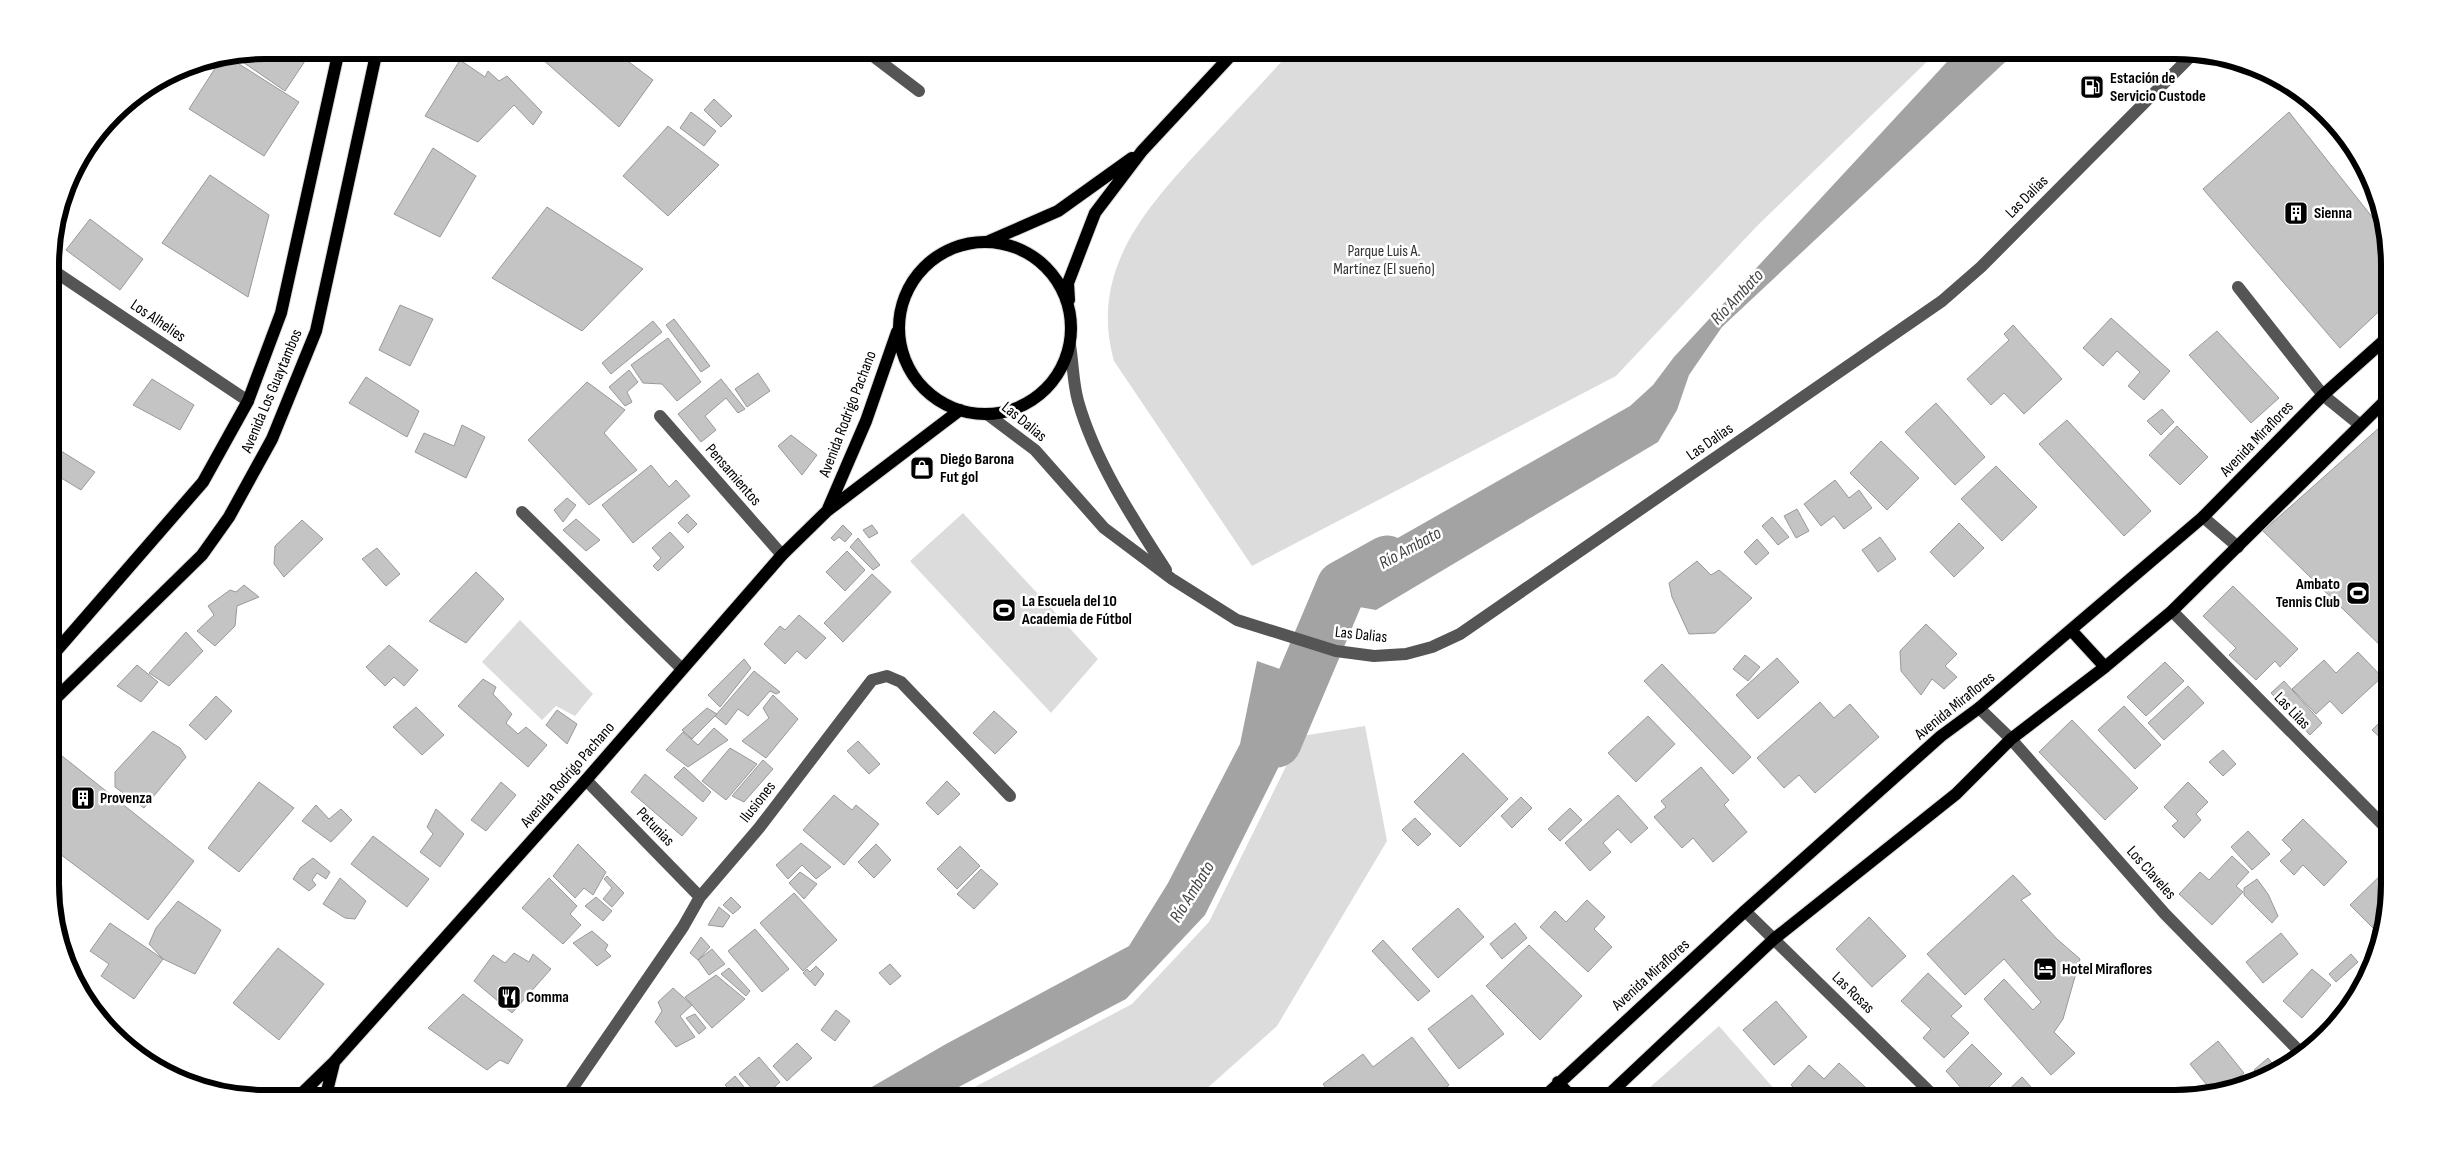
<svg xmlns="http://www.w3.org/2000/svg" width="2440" height="1149" font-family="'Sofia Sans Condensed',sans-serif">
	<rect width="100%" height="100%" fill="#fff"/>
	<path fill="#dcdcdc" d="M1292 50H1939L1757 226 1616 376 1252 566 1114 361C1088 268 1149 205 1207 142 1235 112 1264 81 1292 50Z
		M963 513 1098 659 1051 713 910 561Z
		M520 620 593 694 575 716 556 706 542 720 482 662Z
		M1365 726 1387 841 1277 1026 1195 1099H952L1132 1004 1209 922 1301 736Z
		M1719 1026 1783 1099H1657L1648 1089Z"/>
	<path fill="#a3a3a3" d="M1958 50H2018L1722 327 1689 375 1677 410 1658 442 1376 610 1320 600 1336 573 1630 406 1653 385 1674 357Z
		M1257 661 1311 680 1293 738 1205 915 1126 999 936 1099H851L946 1044 1129 946 1168 883 1240 744Z"/>
	<g fill="none" stroke-linecap="round" stroke-linejoin="round">
		<path stroke="#a3a3a3" stroke-width="51" d="M1276 742 1342 586 1387 561"/>
	</g>
	<path fill="#c4c4c4" stroke="#999" d="M265 50H295L307 58 285 91 234 56Z
		M549 50H613L653 80 619 127 541 58Z
		M228 57 299 102 264 156 189 109 221 59Z
		M460 60 485 77 488 71 499 81 507 76 542 112 533 125 514 105 478 142 425 116Z
		M714 99 732 116 721 127 704 110Z
		M691 112 716 131 704 146 680 128Z
		M2289 112 2388 237V303L2340 348 2203 189Z
		M668 126 719 165 668 216 623 176Z
		M433 148 476 176 440 237 394 214Z
		M210 175 269 215 248 297 162 243Z
		M547 207 643 269 582 331 492 278Z
		M90 219 143 259 120 290 66 250Z
		M400 305 433 319 410 366 379 350Z
		M2111 318 2170 371 2144 400 2128 386 2140 372 2117 351 2103 366 2083 348Z
		M674 319 710 366 701 372 666 325Z
		M653 321 662 332 611 374 602 363Z
		M2013 325 2062 379 2024 414 2004 393 1991 405 1967 379 2009 340 2004 334Z
		M2217 331 2279 398 2251 423 2189 355Z
		M668 338 701 382 677 401 662 384 643 383 631 365Z
		M629 370 638 382 627 392 632 402 625 406 609 387Z
		M758 373 770 391 747 407 735 389Z
		M366 377 419 411 407 437 349 403Z
		M152 379 194 405 180 430 133 405Z
		M721 379 745 409 738 413 726 398 705 416 716 430 701 442 678 414Z
		M587 382 625 410 604 433 637 470 589 505 528 440Z
		M1936 403 1985 457 1955 485 1905 432Z
		M2162 409 2174 422 2161 435 2147 421Z
		M2389 419V654L2263 531Z
		M2067 420 2151 511 2124 536 2039 444Z
		M462 425 485 437 466 478 415 452 424 433 454 446Z
		M2177 426 2208 457 2180 485 2149 455Z
		M791 435 817 455 802 475 778 446Z
		M1881 441 1919 478 1887 510 1850 473Z
		M61 451 95 472 81 490 53 473Z
		M651 465 669 487 676 480 690 496 633 543 602 505Z
		M1996 466 2037 507 2002 541 1961 499Z
		M1835 480 1849 498 1859 490 1872 508 1844 529 1834 516 1821 526 1804 504Z
		M567 498 576 505 563 522 554 510Z
		M1797 509 1809 531 1796 538 1784 516Z
		M687 514 697 524 688 533 678 523Z
		M1772 517 1789 537 1778 545 1762 526Z
		M576 519 600 540 586 551 563 530Z
		M302 520 323 539 284 577 274 564 275 546Z
		M1959 523 1984 548 1954 577 1930 552Z
		M843 525 852 534 845 542 839 537 834 541 831 538Z
		M872 525 878 533 869 538 863 530Z
		M670 532 684 547 658 571 653 566 661 558 652 548Z
		M1880 537 1896 559 1878 572 1862 550Z
		M858 538 880 565 873 570 850 547Z
		M1757 539 1769 553 1756 565 1744 552Z
		M377 548 400 574 386 586 362 559Z
		M847 551 865 570 845 591 826 572Z
		M1697 561 1711 575 1719 570 1752 598 1715 633 1689 634 1672 597 1669 583Z
		M476 572 504 599 466 643 429 621Z
		M872 574 891 592 843 642 824 623Z
		M244 585 259 597 237 606 235 626 215 646 197 631 214 615 208 606 230 590 236 592Z
		M2233 586 2298 649 2280 667 2275 661 2256 680 2229 655 2236 648 2203 616Z
		M799 615 826 638 806 659 797 651 785 664 764 644 780 626 785 630Z
		M1926 624 1957 654 1945 666 1957 677 1944 689 1932 679 1921 695 1901 671 1900 651Z
		M186 632 203 651 169 686 149 673Z
		M389 645 418 670 404 686 394 677 385 686 366 667Z
		M2358 652 2382 677 2342 714 2330 701 2316 714 2292 689 2324 660 2336 673Z
		M1745 655 1760 667 1748 681 1733 669Z
		M1777 658 1799 682 1758 719 1736 695Z
		M744 659 751 668 720 707 708 695Z
		M2165 662 2184 681 2146 716 2127 697Z
		M1662 664 1751 757 1733 774 1644 681Z
		M137 665 158 682 141 702 117 686Z
		M754 671 780 692 776 694 770 691 748 716 738 709 726 725 715 716Z
		M483 679 496 687 493 694 512 714 506 723 518 734 526 727 547 745 528 767 458 706Z
		M2284 681 2322 723 2310 735 2271 693Z
		M2188 686 2204 703 2164 740 2148 723Z
		M773 695 798 719 766 758 742 741 769 718 763 708Z
		M216 696 232 711 206 740 189 725Z
		M1820 702 1834 718 1850 704 1879 737 1815 793 1799 775 1784 788 1757 758Z
		M2124 706 2161 745 2135 769 2098 730Z
		M416 707 444 735 422 755 393 727Z
		M707 708 717 714 692 739 682 730Z
		M557 710 577 724 567 744 546 725Z
		M994 711 1017 732 995 754 973 733Z
		M2390 712V747L2372 730Z
		M1648 716 1675 744 1636 782 1608 753Z
		M2072 720 2138 788 2105 820 2039 752Z
		M714 728 728 740 688 767 666 750 683 732 698 745Z
		M153 731 180 748 186 757 144 808 115 787V772Z
		M858 741 880 764 869 774 847 751Z
		M52 748 194 861 148 920 52 848Z
		M730 748 757 764 726 800 702 781Z
		M2223 750 2236 764 2223 776 2209 762Z
		M1463 753 1508 799 1460 847 1414 802Z
		M763 760 773 769 744 802 732 796Z
		M684 767 711 792 703 802 674 777Z
		M1701 767 1729 800 1724 805 1747 832 1713 862 1693 838 1682 848 1654 817 1666 807 1661 801Z
		M645 774 697 818 682 836 631 792Z
		M947 781 960 794 938 815 926 803Z
		M259 782 294 808 239 872 208 848Z
		M501 782 516 795 486 831 471 820Z
		M2188 782 2208 802 2196 814 2201 820 2184 838 2172 826 2178 821 2164 807Z
		M834 795 852 810 856 805 879 824 844 865 803 830Z
		M1618 795 1648 828 1631 843 1618 829 1603 843 1611 852 1590 871 1565 843Z
		M1521 797 1532 808 1512 828 1501 816Z
		M316 805 329 819 341 809 352 820 331 842 302 821Z
		M1570 808 1582 820 1560 841 1548 829Z
		M436 809 464 834 440 867 420 852 433 834 427 827Z
		M1415 818 1431 834 1418 846 1402 830Z
		M2303 819 2347 862 2324 886 2303 865 2294 875 2280 861 2292 850 2282 840Z
		M2248 831 2270 854 2252 870 2231 847Z
		M373 836 429 879 407 907 351 864Z
		M801 843 831 867 816 879 802 865 788 879 776 865Z
		M578 844 606 872 593 895 584 888 575 898 553 876Z
		M876 844 891 860 874 878 858 862Z
		M960 846 980 866 957 889 937 869Z
		M2232 856 2249 872 2236 886 2243 892 2212 925 2179 894 2200 872 2209 880Z
		M313 858 330 872 326 879 317 873 312 880 316 885 309 891 293 879 300 868Z
		M2389 867 2390 884 2380 935 2350 905Z
		M981 869 998 884 974 909 957 894Z
		M800 872 817 884 804 899 789 883Z
		M2013 875 2031 894 2021 900 2057 939 2080 959 2063 1019 2054 1032 2075 1053 2051 1075 1984 999 2004 979 2033 1010 2041 1002 2004 959 1965 995 1927 954Z
		M607 876 624 893 612 907 603 899 612 888 604 879Z
		M340 878 366 901 355 919 345 918 323 904Z
		M549 878 577 906 570 914 581 925 563 944 522 908Z
		M2257 879 2268 894 2278 916 2272 923 2244 895V888Z
		M794 893 837 940 803 971 760 923Z
		M596 897 612 911 603 921 585 906Z
		M731 897 741 907 733 914 723 905Z
		M1587 900 1605 917 1594 929 1612 947 1588 972 1540 927 1555 911 1566 922Z
		M178 901 221 930 195 974 163 959 149 944 156 928Z
		M719 907 730 916 723 927 708 925Z
		M1458 908 1484 937 1438 978 1412 949Z
		M1869 917 1906 956 1872 987 1836 949Z
		M110 923 163 959 134 999 101 976 109 964 90 951Z
		M1515 923 1527 938 1502 959 1490 944Z
		M755 929 789 969 762 992 728 951Z
		M592 931 608 945 605 950 611 956 597 966 573 943Z
		M2281 933 2298 954 2263 983 2246 962Z
		M701 937 710 947 698 960 690 953Z
		M1383 940 1430 991 1418 1001 1372 951Z
		M1529 945 1582 996 1540 1040 1486 986Z
		M278 948 324 984 279 1040 233 1003Z
		M712 949 725 964 709 975 698 960Z
		M514 953 529 962 533 954 551 969 512 1013 474 981 493 955 505 963Z
		M2351 954 2358 962 2336 982 2329 974Z
		M890 964 901 976 890 985 879 973Z
		M816 966 824 974 815 986 803 973 807 969 810 972Z
		M729 968 750 991 746 996 721 974Z
		M2312 969 2331 985 2302 1018 2283 1001Z
		M1928 973 1962 1006 1951 1016 1969 1033 1944 1058 1923 1038 1931 1029 1901 1001Z
		M716 975 745 999 712 1028 685 997Z
		M673 988 692 1005 680 1016 695 1037 676 1047 655 1022 662 1011 658 1002Z
		M463 994 523 1040 508 1064 500 1060 487 1070 428 1028Z
		M1472 995 1504 1034 1459 1069 1428 1029Z
		M1776 1001 1807 1037 1774 1065 1743 1030Z
		M836 1010 850 1021 835 1041 821 1030Z
		M695 1014 706 1028 699 1034 686 1018Z
		M1412 1037 1449 1085 1432 1099H1334L1323 1084 1363 1054 1373 1067Z
		M2218 1041 2244 1073 2221 1092 2214 1094 2190 1064Z
		M797 1043 812 1058 787 1081 773 1066Z
		M1972 1044 2002 1074 1977 1099H1971L1946 1071Z
		M759 1057 780 1082 761 1099 739 1074Z
		M2268 1058 2278 1071 2262 1079 2254 1070Z
		M1839 1063 1875 1096 1872 1099H1805L1791 1085 1809 1065 1824 1079Z
		M735 1076 754 1099H738L725 1085Z
		M2022 1077 2042 1099H1999Z"/>
	<g fill="none" stroke-linecap="round" stroke-linejoin="round">
		<g stroke="#dbdbdb" stroke-width="14">
			<path id="major" d="M987 242 1058 211 1132 158
				M899 328a86 86 0 1 1 172 0a86 86 0 1 1-172 0Z
				M1069 300 1068 283 1095 213 1142 151 1236 50
				M828 509 866 421 897 332
				M2071 630 2105 667
				M51 657 203 482 248 401 281 313 339 50
				M51 703 202 555 229 517 272 439 316 331 377 50
				M1558 1082 1573 1099
				M296 1099 334 1062 586 780 782 555 827 511 960 410
				M325 1099 334 1063
				M1542 1099 1745 911 1941 736 1979 708 2203 517 2323 395 2388 337
				M1604 1099 1774 939 1956 794 2011 739 2105 667 2172 611 2389 397"/>
		</g>
		<path stroke="#555" stroke-width="12" d="M329 50 338 56
			M865 50 919 91
			M51 269 248 401
			M2238 287 2323 395 2360 425
			M1070 345C1073 363 1073 383 1078 401 1095 461 1133 519 1166 570
			M987 414 1035 450 1104 528 1172 579 1237 620 1336 651 1374 656 1406 654 1432 647 1460 634 1942 301 1981 267 2193 54
			M660 416 782 555
			M522 512 682 669
			M2203 517 2238 547
			M2172 611 2390 832
			M1979 708 2011 739 2165 914 2303 1055
			M586 780 700 897
			M1745 911 1937 1099
			M565 1099 683 927 700 897 759 828 872 680 887 676 901 682 1010 796"/>
		<use href="#major" stroke="#000" stroke-width="12"/>
	</g>
	<defs>
		<g id="fuel-square" transform="scale(1.25)"><rect x="-9" y="-9" width="18" height="18" rx="4" fill="#000" stroke="#fff"/><path d="M-5.5-6h7V0h2V4h1.3V-2.5L3-4.5l.8-.8L6-3V5H2.5V1h-1V6h-7ZM-4.2-4.7v3.2H.2V-4.7Z" fill="#fff"/></g>
		<g id="building-square" transform="scale(1.25)"><rect x="-9" y="-9" width="18" height="18" rx="4" fill="#000" stroke="#fff"/><path d="M-4-6H4V6H1V3H-1V6H-4ZM-2.5-4.3h1.7v1.8h-1.7ZM.8-4.3h1.7v1.8H.8ZM-2.5-1h1.7V.8h-1.7ZM.8-1h1.7V.8H.8Z" fill="#fff"/></g>
		<g id="shop-square" transform="scale(1.25)"><rect x="-9" y="-9" width="18" height="18" rx="4" fill="#000" stroke="#fff"/><path d="M-5-2.5h2.3a2.7 3.5 0 0 1 5.4 0H5L5.5 6h-11ZM-1.5-2.5h3a1.5 2.3 0 0 0-3 0Z" fill="#fff"/></g>
		<g id="stadium-square" transform="scale(1.25)"><rect x="-9" y="-9" width="18" height="18" rx="4" fill="#000" stroke="#fff"/><path d="M0-5a6.5 5 0 1 0 0 10a6.5 5 0 1 0 0-10ZM-3.5-1.8h7v3.6h-7Z" fill="#fff"/></g>
		<g id="hotel-square" transform="scale(1.25)"><rect x="-9" y="-9" width="18" height="18" rx="4" fill="#000" stroke="#fff"/><path d="M-6-4.5h1.5V1H6V5H4.5V3h-9V5H-6ZM-4 0a1.8 1.8 0 1 1 3.6 0ZM.5 0V-2.5h3Q6-2.5 6 0Z" fill="#fff"/></g>
		<g id="restaurant-square" transform="scale(1.25)"><rect x="-9" y="-9" width="18" height="18" rx="4" fill="#000" stroke="#fff"/><path d="M-5-6h1v4h1v-4h1v4h1v-4h1v5L-1.5 .5V6h-2V.5L-5-1ZM5-6V6H3V1.5H1.5Q1.5-4 5-6Z" fill="#fff"/></g>
	</defs>
	<g fill-rule="evenodd">
		<use href="#fuel-square" x="2092" y="87"/>
		<use href="#building-square" x="2296" y="213"/>
		<use href="#shop-square" x="922" y="468"/>
		<use href="#stadium-square" x="2358" y="593"/>
		<use href="#stadium-square" x="1004" y="610"/>
		<use href="#building-square" x="83" y="798"/>
		<use href="#hotel-square" x="2045" y="969"/>
		<use href="#restaurant-square" x="509" y="997"/>
	</g>
	<g text-anchor="middle" dominant-baseline="central" stroke-width="5" stroke-linejoin="round" paint-order="stroke">
		<g font-size="16" font-weight="bold" fill="#000" stroke="#fff" text-anchor="start">
			<text x="2110" y="78">Estación de<tspan x="2110" dy="18">Servicio Custode</tspan></text>
			<text x="2314" y="213">Sienna</text>
			<text x="940" y="459">Diego Barona<tspan x="940" dy="18">Fut gol</tspan></text>
			<text x="2340" y="584" text-anchor="end">Ambato<tspan x="2340" dy="18">Tennis Club</tspan></text>
			<text x="1022" y="601">La Escuela del 10<tspan x="1022" dy="18">Academia de Fútbol</tspan></text>
			<text x="100" y="798">Provenza</text>
			<text x="2062" y="969">Hotel Miraflores</text>
			<text x="526" y="997">Comma</text>
		</g>
		<g font-size="16" fill="#000" stroke="#fff">
			<text transform="translate(2027 197) rotate(-45)">Las Dalias</text>
			<text transform="translate(158 321) rotate(34)">Los Alhelies</text>
			<text transform="translate(272 391) rotate(-67)">Avenida Los Guaytambos</text>
			<text transform="translate(848 414) rotate(-69)">Avenida Rodrigo Pachano</text>
			<text transform="translate(1024 422) rotate(39)">Las Dalias</text>
			<text transform="translate(2257 439) rotate(-46)">Avenida Miraflores</text>
			<text transform="translate(1710 442) rotate(-35)">Las Dalias</text>
			<text transform="translate(733 475) rotate(49)">Pensamientos</text>
			<text transform="translate(1361 635) rotate(6)">Las Dalias</text>
			<text transform="translate(1955 706) rotate(-39)">Avenida Miraflores</text>
			<text transform="translate(2292 711) rotate(46)">Las Lilas</text>
			<text transform="translate(568 775) rotate(-49)">Avenida Rodrigo Pachano</text>
			<text transform="translate(758 802) rotate(-52)">Ilusiones</text>
			<text transform="translate(655 827) rotate(46)">Petunias</text>
			<text transform="translate(2151 873) rotate(48)">Los Claveles</text>
			<text transform="translate(1651 975) rotate(-42)">Avenida Miraflores</text>
			<text transform="translate(1853 993) rotate(44)">Las Rosas</text>
		</g>
		<g font-size="16" fill="#333" stroke="#fff">
			<text x="1384" y="251">Parque Luis A.<tspan x="1384" dy="18">Martínez (El sueño)</tspan></text>
		</g>
		<g font-size="18" font-style="italic" fill="#444" stroke="#fff">
			<text transform="translate(1737 297) rotate(-47)">Río Ambato</text>
			<text transform="translate(1410 548) rotate(-29)">Río Ambato</text>
			<text transform="translate(1192 892) rotate(-58)">Río Ambato</text>
		</g>
	</g>
	<path d="M0 0H2440V1149H0ZM265 59H2175A206 206 0 0 1 2381 265V884A206 206 0 0 1 2175 1090H265A206 206 0 0 1 59 884V265A206 206 0 0 1 265 59Z" fill="#fff" fill-rule="evenodd"/>
	<path fill="none" stroke="#000" stroke-width="6" d="M265 59H2175A206 206 0 0 1 2381 265V884A206 206 0 0 1 2175 1090H265A206 206 0 0 1 59 884V265A206 206 0 0 1 265 59Z"/>
</svg>
